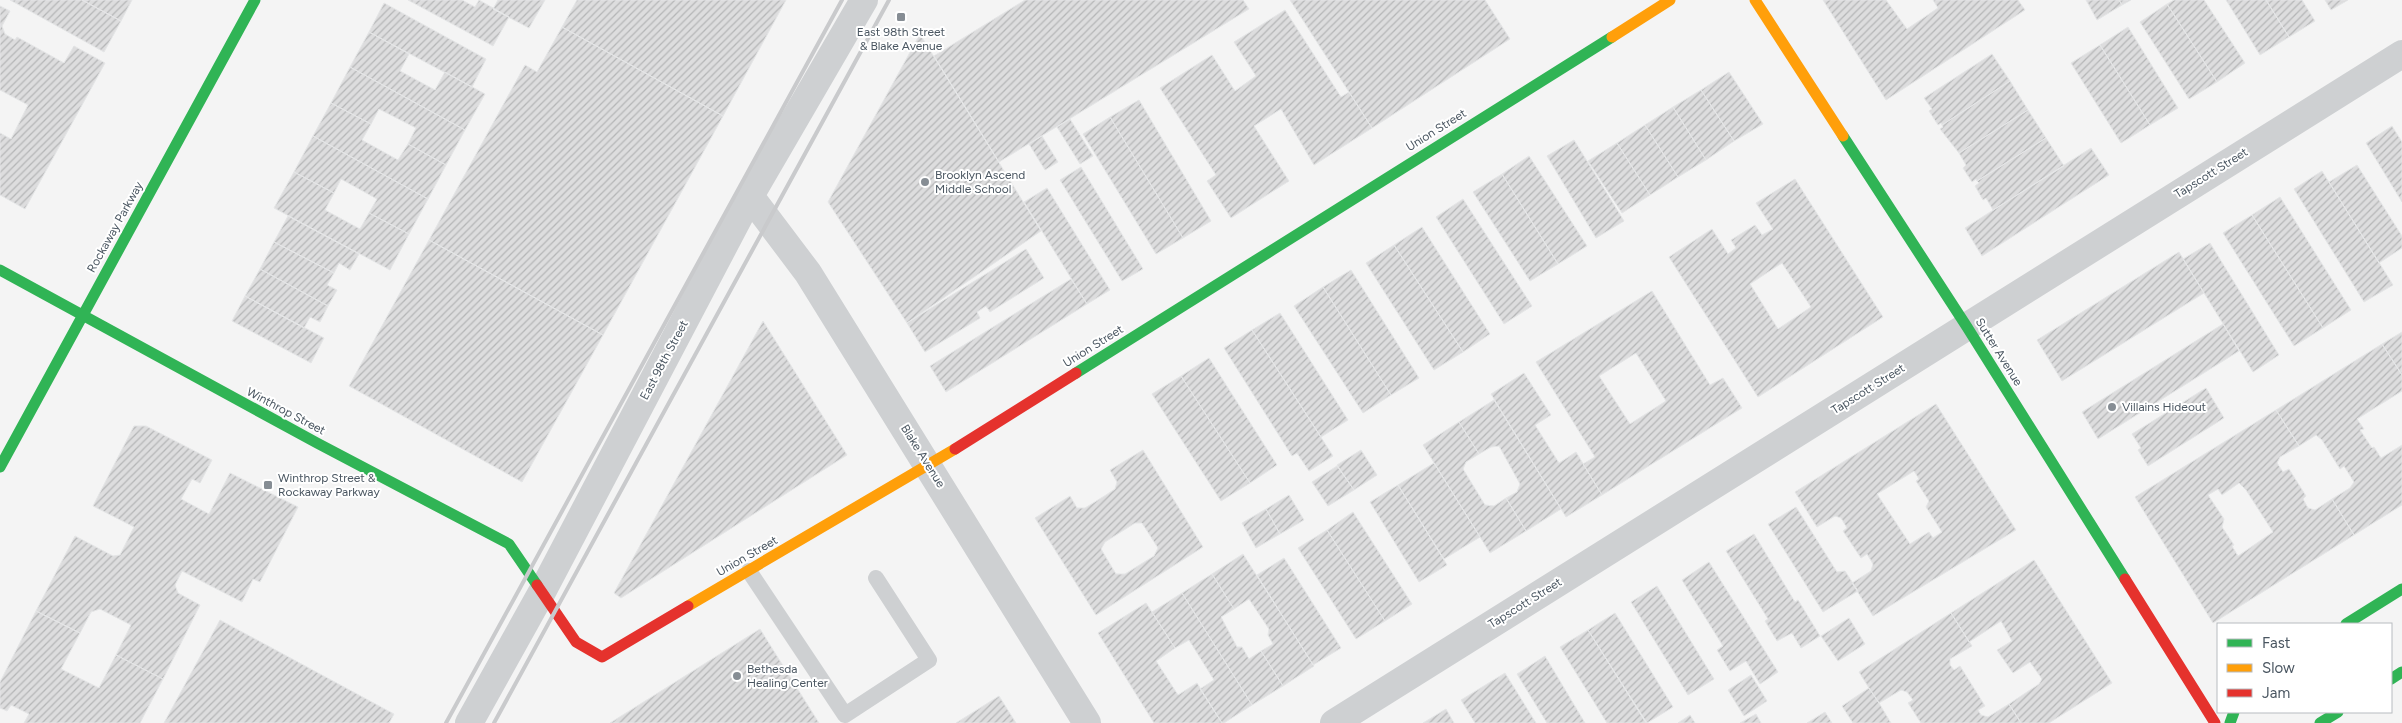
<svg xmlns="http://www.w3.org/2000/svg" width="2402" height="723" font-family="Figtree,sans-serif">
	<defs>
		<pattern id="building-hatch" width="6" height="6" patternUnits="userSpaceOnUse" patternTransform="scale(1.25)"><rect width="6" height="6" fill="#ddddde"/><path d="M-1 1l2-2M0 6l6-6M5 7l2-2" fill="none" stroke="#b5b6b7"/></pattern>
	</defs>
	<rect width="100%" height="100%" fill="#f4f4f4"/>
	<path fill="url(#building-hatch)" stroke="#e5e6e7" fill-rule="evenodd" d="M10 0H82L121 21 104 52Z
		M82 0H132L121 21Z
		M408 0H462L475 7 479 0 509 17 493 46Z
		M498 0H545L529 28 493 9Z
		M577 0H786L723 116 562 27Z
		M1025 0H1243L1249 9 999 162 934 56Z
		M1290 0H1485L1510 39 1372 128Z
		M1823 0H1886L1907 29 1938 8 1933 0H2018L2025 10 1886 100Z
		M2086 0H2119L2122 5 2097 20Z
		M2119 0H2131L2122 5Z
		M2174 0H2204L2245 63 2217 82 2167 4Z
		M2226 0H2266L2289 37 2260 55Z
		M2266 0H2302L2315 21 2289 37Z
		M2325 0H2348L2331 10Z
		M384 3 486 59 472 87 369 32Z
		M2167 4 2217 82 2189 99 2140 22Z
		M0 6 10 11 2 26 5 34 15 40 17 37 64 63 74 46 105 63 25 209 0 195V133L11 139 28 105 0 90Z
		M1285 10 1341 97 1349 92 1372 128 1314 165 1281 109 1254 126 1289 181 1231 218 1207 181 1216 175 1160 88 1212 55 1235 91 1256 76 1234 42Z
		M562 27 723 116 603 335 429 240 525 65 537 72Z
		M2128 27 2178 108 2150 125 2100 45Z
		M369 32 409 54 400 71 435 90 445 72 485 94 465 130 350 67Z
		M920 34 1041 231 907 323 828 202Z
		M2100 45 2150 125 2121 143 2071 63Z
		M1992 54 2010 81 1942 125 1941 123 1938 125 1929 111 1932 109 1924 98Z
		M350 67 465 130 446 165 408 144 416 128 379 109 371 124 331 103Z
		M1729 72 1763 124 1734 141 1701 90Z
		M2010 81 2028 110 1959 153 1940 129 1943 127 1942 125Z
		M1701 90 1734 141 1706 160 1673 107Z
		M1139 100 1211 221 1183 238 1110 117Z
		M331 103 371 124 362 140 398 160 408 144 446 165 428 199 313 136Z
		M1673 107 1706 160 1678 177 1645 125Z
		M2028 110 2046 138 1977 181 1976 179 1972 182 1963 168 1966 165 1959 153Z
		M1110 117 1183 238 1156 254 1083 134Z
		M1070 119 1093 156 1080 164 1057 127Z
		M1645 125 1678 177 1650 195 1617 143Z
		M2392 126 2402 142V202L2366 143Z
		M313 136 428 199 409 234 369 213 377 199 341 179 334 193 294 172Z
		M1042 136 1058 162 1045 170 1029 144Z
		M2046 138 2064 166 1993 210 1986 198 1983 200 1975 186 1979 183 1977 181Z
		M1574 140 1624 221 1596 238 1547 156Z
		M1617 143 1650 195 1622 213 1588 161Z
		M2091 148 2109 175 1982 256 1965 228Z
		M1529 156 1587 246 1558 264 1502 174Z
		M2357 165 2402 236V248L2379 263 2329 182Z
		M1081 167 1143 269 1122 281 1060 180Z
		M2322 171 2393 285 2364 302 2294 189Z
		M294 172 334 193 325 210 360 229 369 213 409 234 390 270 274 208Z
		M1502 174 1558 264 1530 281 1473 192Z
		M1795 179 1883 317 1758 397 1669 257 1712 229 1728 254 1736 248 1731 240 1755 225 1762 235 1773 229 1756 203ZM1782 263 1811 307 1778 329 1750 284Z
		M1047 188 1110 290 1087 304 1024 202Z
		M2280 197 2351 310 2323 328 2252 215Z
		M1463 199 1532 306 1504 324 1436 217Z
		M2252 215 2323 328 2294 346 2223 233Z
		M288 216 359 254 350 270 339 263 334 273 274 242Z
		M1422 227 1490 334 1463 352 1394 245Z
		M429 240 603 335 522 482 349 386Z
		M274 242 334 273 327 285 337 290 328 306 260 269Z
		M2210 243 2279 355 2253 372 2183 259Z
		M1394 245 1463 352 1434 370 1366 263Z
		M1026 249 1044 278 990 312 986 306 977 312 980 318 925 352 907 323Z
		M2179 252 2204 293 2062 381 2037 340Z
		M260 269 328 306 320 322 310 317 304 328 245 296Z
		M1351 270 1419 378 1391 395 1323 287Z
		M1071 279 1087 304 946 392 930 366Z
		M1323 287 1391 395 1363 413 1294 306Z
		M1652 291 1710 385 1723 378 1742 408 1602 495 1583 464 1595 457 1536 362ZM1636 353 1666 401 1630 424 1599 376Z
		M245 296 324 338 311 363 232 321Z
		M1280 313 1348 420 1321 437 1252 330Z
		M763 321 847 455 621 598 614 593Z
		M2223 324 2239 351 2098 439 2082 412Z
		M1252 330 1333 456 1309 471 1297 453 1292 456 1224 348Z
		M2402 332V375L2382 344Z
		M2382 344 2402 375V391L2357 419 2364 429 2360 430 2372 448 2374 447 2381 458 2402 445V505L2354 535 2332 499 2350 488 2354 482 2344 466 2340 469 2322 440 2316 435 2299 446 2276 410Z
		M1209 358 1277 465 1250 483 1181 376Z
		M1524 373 1551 415 1535 425 1559 463 1576 452 1602 495 1566 517 1491 394Z
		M1181 376 1250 483 1221 501 1152 394Z
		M2206 388 2224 418 2148 466 2138 450 2141 448 2132 434Z
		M1494 400 1561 509 1526 531 1506 498 1517 492 1520 484 1499 446 1491 447 1479 454 1459 422Z
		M1936 404 2016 530 1873 616 1852 583 1871 571 1873 564 1867 554 1861 558 1843 531 1847 528 1841 518 1835 516 1817 527 1795 492ZM1914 471 1919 479 1916 481 1929 501 1926 507 1942 532 1933 538 1929 532 1910 544 1877 494Z
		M2276 410 2299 446 2280 457 2277 463 2283 472 2289 469 2306 496 2303 499 2308 508 2315 510 2332 499 2354 535 2213 623 2135 497ZM2239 483 2246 490 2273 532 2238 556 2232 546 2234 545 2222 527 2224 519 2208 495 2218 489 2222 495Z
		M1459 422 1479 454 1466 462 1463 469 1485 505 1494 506 1506 498 1526 531 1490 553 1423 445Z
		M134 426H146L212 460 200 483 192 479 181 499 209 514 230 473 298 507 260 582 253 579 242 602 182 571 175 585 178 593 200 605 163 679 116 655 131 625 100 609 91 612 80 633 36 611 75 536 113 556 120 555 134 527 93 506Z
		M1143 450 1203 547 1096 615 1035 518 1070 496 1077 508H1085L1106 495 1115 489 1117 482 1110 470ZM1135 523H1142L1158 548 1154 556 1125 574H1116L1101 549 1105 542Z
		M1361 450 1377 475 1354 490 1337 465Z
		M1434 463 1480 537 1444 559 1398 485Z
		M1337 466 1354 490 1328 506 1312 482Z
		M1398 485 1447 565 1419 582 1370 502Z
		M1289 495 1304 520 1280 534 1266 509Z
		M1796 507 1837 572 1845 571 1858 591 1823 612 1768 524Z
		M1266 509 1280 534 1256 548 1242 523Z
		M1353 512 1412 604 1385 621 1327 530Z
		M1327 530 1385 621 1356 639 1298 548Z
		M1754 534 1795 602 1798 600 1820 636 1801 648 1792 633 1777 641 1765 621 1768 619 1726 551Z
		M1243 554 1314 666 1283 686 1261 651 1273 644 1268 635 1269 629 1249 599 1234 609 1212 574Z
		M1284 558 1341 648 1313 665 1257 575Z
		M2034 560 2112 683 2049 723H2021L2009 704 2039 684 2042 679 2030 662 2013 673 1997 650 2012 641 2001 621 1969 642 1951 613Z
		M1709 562 1778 672 1760 684 1746 661 1730 671 1717 650 1723 646 1682 580Z
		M1212 574 1234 609 1221 617 1237 647H1242L1249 659 1261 651 1283 686 1252 705 1182 593Z
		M1657 586 1714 679 1688 695 1631 602Z
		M1182 593 1252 705 1224 723H1222L1200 689 1214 680 1189 640 1175 648 1152 612Z
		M1146 603 1175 648 1156 661 1178 695 1197 683 1222 723H1154L1098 633Z
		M36 611 80 633 61 669 99 688 116 655 163 679 140 723H24L29 714 11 705 7 711 0 708V682Z
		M1615 613 1673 707 1647 723 1588 630Z
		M1951 613 1972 646 1950 659V665L1954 670 1960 666 1985 706 1978 710 1981 715 1988 717 2009 704 2021 723H1921L1908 703 1913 700 1907 692 1901 690 1879 703 1869 688 1859 672Z
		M1849 618 1865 644 1838 661 1821 636Z
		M220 620 394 714 389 723H164Z
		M760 629 819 723H610Z
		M1588 630 1646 723H1607L1560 647Z
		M1545 656 1585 723H1547L1517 674Z
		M1505 673 1536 723H1475L1461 700Z
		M1751 675 1767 701 1744 716 1728 690Z
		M1869 688 1879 703 1891 723H1853L1842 706Z
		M999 696 1016 723H956Z
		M1446 709 1454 723H1423Z
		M1825 712 1832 723H1807Z
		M1756 714 1761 723H1740Z
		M1690 715 1695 723H1678Z"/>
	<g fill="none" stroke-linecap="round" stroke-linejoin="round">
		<path stroke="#ced0d2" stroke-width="16" d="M749 571 845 715 929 660 876 578"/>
		<path stroke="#ced0d2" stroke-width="28" d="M750 196 808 273 1087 723
			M469 723 542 592 750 196 864 0
			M1334 723 2402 54"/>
		<path stroke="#30b455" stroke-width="11" d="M1843 136 1967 327 2125 579
			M0 270 317 443 509 544 537 585
			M1076 373 1612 37
			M0 467 255 0
			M2346 624 2402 589
			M2391 679 2402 672
			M2230 723 2234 712
			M2320 723 2338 712"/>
		<path stroke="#ff9f0a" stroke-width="11" d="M1755 0 1843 136
			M1612 37 1670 0
			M688 606 955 449"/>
		<path stroke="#e5322d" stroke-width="11" d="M955 449 1076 373
			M2125 579 2215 723
			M537 585 576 642 602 657 688 606"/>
		<path stroke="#c9cacc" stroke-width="4" d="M446 723 842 0
			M494 723 889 0"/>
	</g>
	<g fill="#868d94" stroke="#fff" stroke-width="2">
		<rect x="896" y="12" width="10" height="10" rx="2.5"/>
		<circle cx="925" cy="182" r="5"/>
		<circle cx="2112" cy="407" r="5"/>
		<rect x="263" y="480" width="10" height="10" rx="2.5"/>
		<circle cx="737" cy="676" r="5"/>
	</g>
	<g text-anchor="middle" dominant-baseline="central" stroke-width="4" stroke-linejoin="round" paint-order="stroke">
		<g font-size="12" fill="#4a5661" stroke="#fff" text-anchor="start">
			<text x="901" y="32" text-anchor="middle">East 98th Street<tspan x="901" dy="14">&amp; Blake Avenue</tspan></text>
			<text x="935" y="175">Brooklyn Ascend<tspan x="935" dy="14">Middle School</tspan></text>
			<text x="2122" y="407">Villains Hideout</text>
			<text x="278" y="478">Winthrop Street &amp;<tspan x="278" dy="14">Rockaway Parkway</tspan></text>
			<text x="747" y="669">Bethesda<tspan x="747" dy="14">Healing Center</tspan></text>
		</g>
		<g font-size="12" fill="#4a5661" stroke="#fff">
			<text transform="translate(1436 130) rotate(-32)">Union Street</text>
			<text transform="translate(2211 173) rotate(-32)">Tapscott Street</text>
			<text transform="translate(115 227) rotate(-61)">Rockaway Parkway</text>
			<text transform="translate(1093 346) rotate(-32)">Union Street</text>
			<text transform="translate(1999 352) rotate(58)">Sutter Avenue</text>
			<text transform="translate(664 360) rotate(-62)">East 98th Street</text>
			<text transform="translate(1868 389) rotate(-32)">Tapscott Street</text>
			<text transform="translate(286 411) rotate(28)">Winthrop Street</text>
			<text transform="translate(923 456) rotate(58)">Blake Avenue</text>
			<text transform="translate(747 556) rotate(-30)">Union Street</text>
			<text transform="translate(1525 603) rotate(-32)">Tapscott Street</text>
		</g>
	</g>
	<rect x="2217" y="623" width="175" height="90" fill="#ffffff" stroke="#b7bbc0"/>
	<rect x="2227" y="639" width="25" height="8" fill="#30b455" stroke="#b7bbc0"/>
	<text x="2262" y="648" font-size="15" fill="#4a5661">Fast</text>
	<rect x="2227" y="664" width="25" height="8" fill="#ff9f0a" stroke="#b7bbc0"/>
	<text x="2262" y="673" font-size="15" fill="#4a5661">Slow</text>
	<rect x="2227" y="689" width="25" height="8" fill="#e5322d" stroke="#b7bbc0"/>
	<text x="2262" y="698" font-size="15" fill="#4a5661">Jam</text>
</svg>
